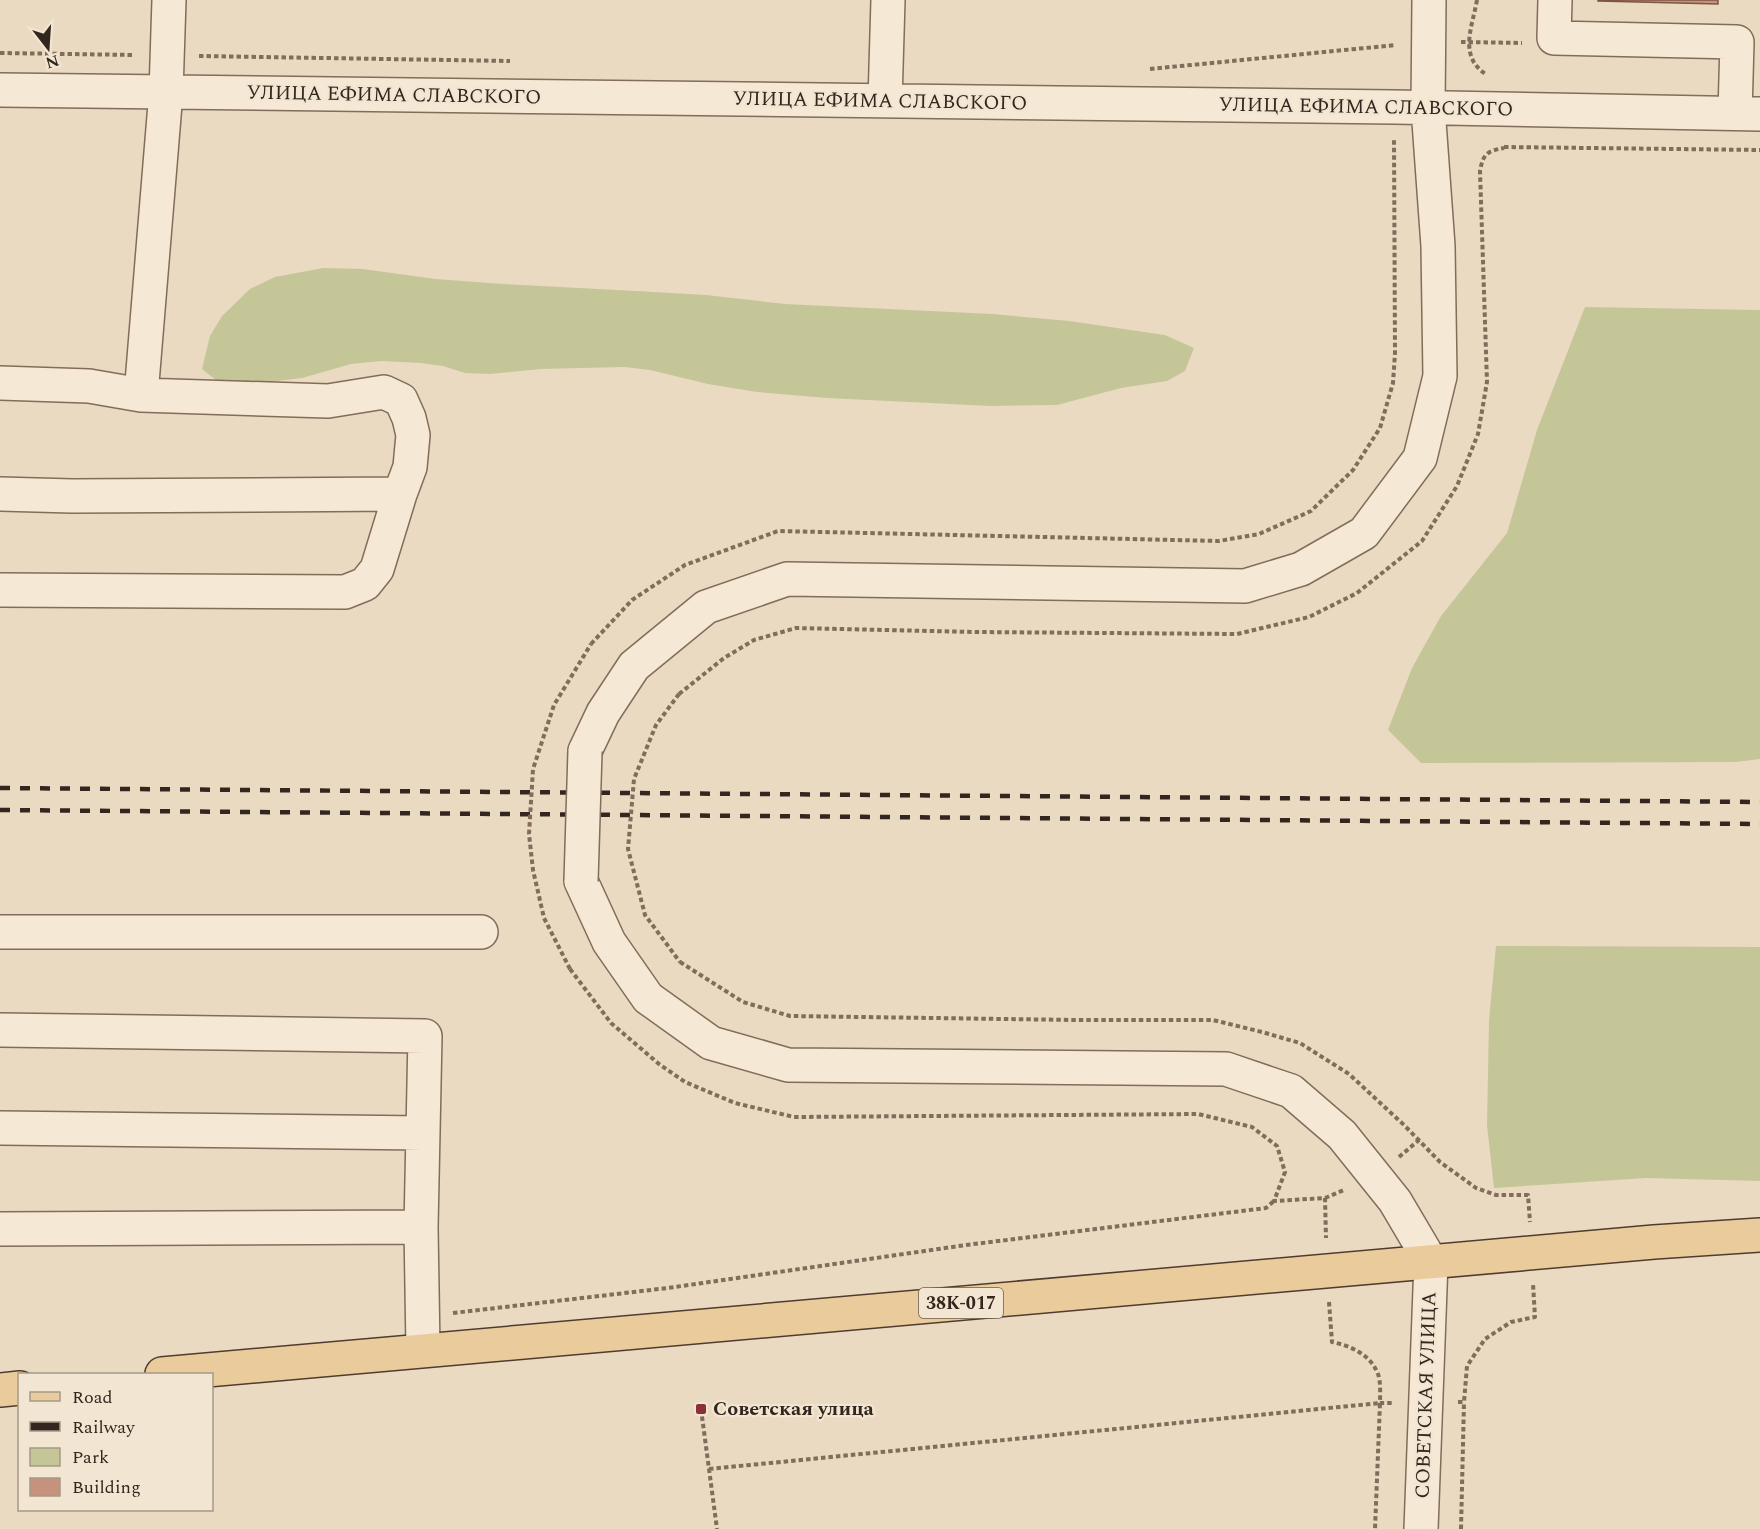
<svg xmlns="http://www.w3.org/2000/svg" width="1760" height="1529" font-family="Spectral,serif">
	<rect width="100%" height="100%" fill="#eadac2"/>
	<path fill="#c5c697" d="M323 268 363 269 435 279 503 284 636 291 706 295 785 304 992 314 1069 321 1165 335 1194 348 1185 371 1167 381 1121 388 1057 405 991 406 827 398 757 392 708 384 650 370 624 367 541 369 490 374 465 373 443 366 421 363 381 361 351 364 302 378 268 382 216 380 202 369 210 336 222 316 250 289 275 277Z
		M1585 307 1760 310V759L1736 762 1421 763 1388 730 1412 668 1441 616 1507 533 1537 430Z
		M1496 946 1760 947V1181L1646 1178 1494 1188 1487 1125 1489 1020Z"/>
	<path fill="#c5937b" stroke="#7f5543" stroke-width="1.5" d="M1598 0H1718V4L1598 1Z"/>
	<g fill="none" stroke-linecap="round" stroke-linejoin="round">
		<g stroke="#826c5b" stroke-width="36">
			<path id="minor" d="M1555 0 1554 38 1737 42 1735 113
				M0 90 1394 107 1760 114
				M885 101 888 0
				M0 383 89 386 141 395 328 401 384 392 401 400 409 418 413 435 410 467 400 494 72 496 0 494
				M141 395 166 92 169 0
				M0 590 345 592 365 584 377 569 400 494
				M585 751 603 713 634 666 706 607 787 579 1245 586 1301 569 1364 533 1420 458 1440 376 1438 246 1428 108 1429 0
				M581 881 609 942 648 998 711 1043 788 1065 1226 1069 1291 1091 1342 1135 1395 1201 1431 1262 1421 1529
				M0 932H481
				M0 1030 425 1036 421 1227 423 1350
				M0 1128 423 1133
				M0 1229 421 1227"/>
		</g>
		<g stroke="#503b2f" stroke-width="36">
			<path id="major" d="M162 1374 1654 1242 1760 1235
				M0 1390 20 1388"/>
		</g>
		<path stroke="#826c5b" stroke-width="4" stroke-dasharray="4.5 3" stroke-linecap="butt" d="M1477 0C1472 28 1458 57 1487 75
			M1461 42 1522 43
			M0 53 135 55
			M199 56 510 61
			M1150 69 1396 45
			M1504 147 1760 150
			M591 644 632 600 685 565 778 531 1219 541 1259 534 1311 511 1353 470 1380 428 1393 383 1395 353 1394 139
			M679 694 724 658 754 640 796 628 975 632 1237 634 1309 617 1357 593 1422 541 1457 486 1478 434 1487 382 1480 171C1483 154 1487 151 1504 148
			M680 962 743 1002 790 1016 1076 1020H1213L1262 1032 1300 1043 1349 1074 1404 1125 1440 1162 1476 1188 1496 1195H1528L1530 1222
			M570 969 611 1023 659 1064 685 1082 735 1103 794 1117 1198 1114 1252 1127 1277 1146 1285 1172 1274 1201 1325 1198 1326 1238
			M1399 1157 1419 1140
			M1325 1198 1344 1190
			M1329 1302 1332 1342C1351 1346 1370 1354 1378 1374 1381 1382 1380 1395 1380 1403H1393
			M453 1313 668 1288 966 1245 1266 1208 1274 1201
			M1458 1402H1464L1467 1366 1485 1339 1511 1322 1535 1317 1533 1284
			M701 1409 717 1529
			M709 1469 1380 1403 1375 1529
			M1461 1529 1464 1402"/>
		<use href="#minor" stroke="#f5e8d4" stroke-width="33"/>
		<use href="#major" stroke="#eacb9c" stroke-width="33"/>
		<path stroke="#33261e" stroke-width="4.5" stroke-dasharray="10 10" stroke-linecap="butt" d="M0 788 1760 802
			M0 810 1760 824"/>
		<g stroke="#826c5b" stroke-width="36" stroke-linecap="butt">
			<path id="minor-bridge" d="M581 881 585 751"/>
		</g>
		<path stroke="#826c5b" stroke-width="4" stroke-dasharray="4.5 3" stroke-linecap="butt" d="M679 694 656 725 634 779 628 849 645 915 680 962
			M570 969 544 918 533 870 529 834 533 769 554 705 591 644"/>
		<use href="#minor-bridge" stroke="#f5e8d4" stroke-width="33"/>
	</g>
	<rect fill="#8b3039" stroke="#f2e5d1" stroke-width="2" x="695" y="1403" width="12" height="12" rx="3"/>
	<g text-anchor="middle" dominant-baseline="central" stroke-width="4.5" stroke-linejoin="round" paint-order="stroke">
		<rect fill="#f2e5d1" stroke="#6c5f54" stroke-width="1.5" x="919" y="1288" width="84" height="30" rx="4.5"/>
		<g font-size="18" font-weight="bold" fill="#33261e">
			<text x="961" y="1303">38К-017</text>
		</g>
		<g font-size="20" fill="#33261e" stroke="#f2e5d1">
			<text transform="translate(394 95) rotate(1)">УЛИЦА ЕФИМА СЛАВСКОГО</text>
			<text transform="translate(880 101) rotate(1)">УЛИЦА ЕФИМА СЛАВСКОГО</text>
			<text transform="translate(1366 107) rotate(1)">УЛИЦА ЕФИМА СЛАВСКОГО</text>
			<text transform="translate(1426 1395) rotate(-88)">СОВЕТСКАЯ УЛИЦА</text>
		</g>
		<g font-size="20" font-weight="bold" fill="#33261e" stroke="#f2e5d1" text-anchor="start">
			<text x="713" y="1409">Советская улица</text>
		</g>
	</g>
	<rect x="18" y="1373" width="195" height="138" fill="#f2e5d1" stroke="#a69989" stroke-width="1.5"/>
	<rect x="30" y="1392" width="30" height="9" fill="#eacb9c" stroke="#a69989" stroke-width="1.5"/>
	<text x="72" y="1403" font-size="18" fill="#33261e">Road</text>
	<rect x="30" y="1422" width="30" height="9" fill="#33261e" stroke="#a69989" stroke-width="1.5"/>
	<text x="72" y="1433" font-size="18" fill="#33261e">Railway</text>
	<rect x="30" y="1448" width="30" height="18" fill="#c5c697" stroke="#a69989" stroke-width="1.5"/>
	<text x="72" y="1463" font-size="18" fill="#33261e">Park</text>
	<rect x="30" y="1478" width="30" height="18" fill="#c5937b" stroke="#a69989" stroke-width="1.5"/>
	<text x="72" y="1493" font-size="18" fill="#33261e">Building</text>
	<g transform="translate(48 48) rotate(163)" stroke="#f2e5d1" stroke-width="4.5" paint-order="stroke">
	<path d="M0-4.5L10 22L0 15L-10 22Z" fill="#33261e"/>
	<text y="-9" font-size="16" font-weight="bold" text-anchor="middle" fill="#33261e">N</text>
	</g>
</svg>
